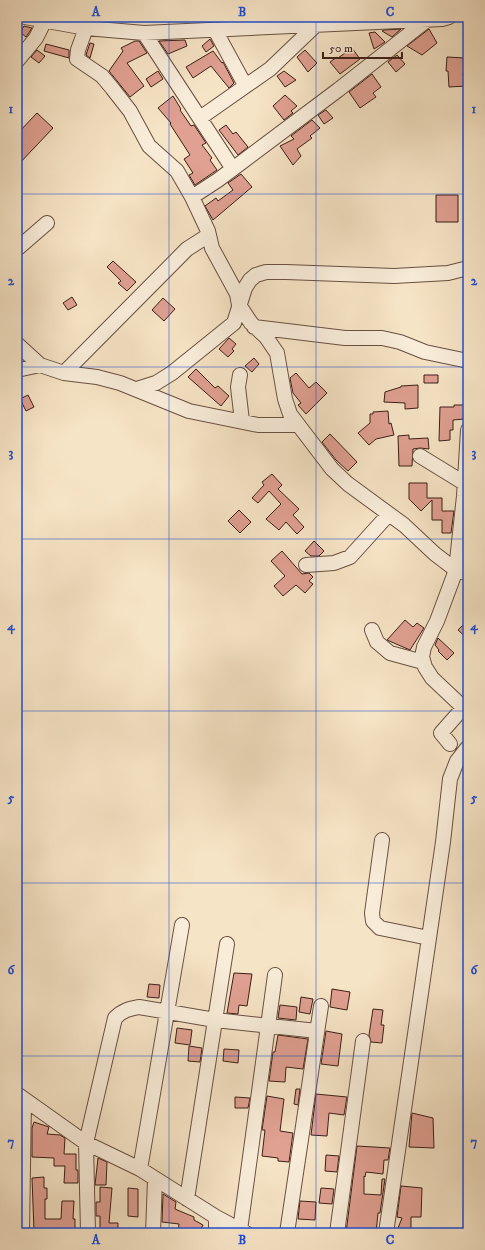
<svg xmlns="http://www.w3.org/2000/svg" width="485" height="1250" font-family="'IM FELL DW Pica',serif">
	<rect width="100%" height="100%" fill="#f6e4c6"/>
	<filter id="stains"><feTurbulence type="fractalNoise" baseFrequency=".005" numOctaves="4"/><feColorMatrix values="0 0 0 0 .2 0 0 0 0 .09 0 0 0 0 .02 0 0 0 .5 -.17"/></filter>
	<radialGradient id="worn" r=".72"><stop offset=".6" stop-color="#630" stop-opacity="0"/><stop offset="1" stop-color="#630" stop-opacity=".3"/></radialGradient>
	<path fill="#e0a092" stroke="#3a1f15" d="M24 26 32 28 26 37 20 32Z
		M401 29 392 37 382 31 384 30Z
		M429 29 437 43 422 55 407 46Z
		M375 32 385 42 374 49 369 33Z
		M210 39 214 46 206 52 202 46Z
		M185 40 187 46 168 54 159 41Z
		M135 41H139L147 53 127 63 144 86 130 97 109 71 123 51 121 48Z
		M90 43 94 44 90 58 86 55Z
		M46 44 69 50V58L44 51Z
		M352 48 360 59 340 74 330 62 337 57 338 58Z
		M37 50 45 56 39 63 31 57Z
		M305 50 317 63 308 72 297 57Z
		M213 51 222 63 223 62 234 83 229 88 211 66 193 78 186 67Z
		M397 55 405 64 396 72 388 62Z
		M447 57 465 58 463 76H467V86L449 87 448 71H446Z
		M158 71 163 79 151 87 146 79Z
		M284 71 296 80 285 87 277 76Z
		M372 74 381 87 373 93 376 97 360 108 349 92Z
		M285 95 297 106 291 111 293 113 284 120 273 106Z
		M173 96 181 109 180 110 191 126 194 125 206 143 202 145 212 158 210 160 217 170 195 185 189 175 193 173 184 159 190 155 170 124 171 123 158 108Z
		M326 110 333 118 324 124 318 115Z
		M37 113 53 128 17 166V134Z
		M312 120 320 128 310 136 312 138 297 149 301 156 293 165 280 146 294 139 291 136Z
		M226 125 233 134 236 132 248 147 238 155 219 130Z
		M241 174 252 187 213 220 205 206 216 198 218 201 233 190 228 183Z
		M436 195H458V222H436Z
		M113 261 136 282 127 291 118 283 121 281 107 267Z
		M72 297 77 305 68 310 63 303Z
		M163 298 175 309 164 321 152 310Z
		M229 338 236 344 232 349 234 351 228 357 219 349Z
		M254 358 259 364 252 372 245 366Z
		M196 369 215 388 218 386 229 396 221 406 188 377Z
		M296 373 309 388 316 382 327 393 306 414 298 405 301 403 293 393 290 378Z
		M424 375H438V383H424Z
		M418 385V408L405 409V403L384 402 385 392 401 387V386Z
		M28 395 34 407 26 411 20 399Z
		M454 405H464V419L453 420V430H450V440L439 441 440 407H454Z
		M388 411 389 424 391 423 394 435 376 439 369 445 358 433 370 423V414H373V412Z
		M330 434 357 462 348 471 336 460 322 442Z
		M409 435V439L428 438 429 449 420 448 413 449 412 466H399L398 436Z
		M272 474 282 485 278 489 299 509 293 515 304 527 297 534 286 522 279 530 266 519 281 504 269 491 258 503 252 498 264 485 262 482Z
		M409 483H427V498H442V511H454L451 533H442V520H432V500L421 511 409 499Z
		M239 510 251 522 240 533 228 521Z
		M314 541 324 551 319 556H311L305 551Z
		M282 551 302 574 309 573 313 577 309 581 313 584 305 593 296 585 283 596 274 586 285 576 271 561Z
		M405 620 413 627 417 623 424 628 410 650 387 640Z
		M468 620V639L458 630Z
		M438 638 454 653 447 660 438 651 439 650 435 645Z
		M234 973 252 974 247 1006 239 1005 238 1014 227 1013Z
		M149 984 160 985 159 998 147 997Z
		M332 989 350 992 347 1010 330 1007Z
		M301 997 313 999 310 1014 299 1012Z
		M280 1005 297 1007 296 1020 278 1018Z
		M373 1009 383 1010 381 1025H384L382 1043 371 1042 369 1035Z
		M177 1028 192 1030 190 1045 175 1043Z
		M326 1031 342 1034 338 1066 321 1064Z
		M278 1035 308 1039 303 1069 286 1067 285 1082 269 1081 273 1052H275Z
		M189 1046 202 1048 200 1062 188 1061Z
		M224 1049 239 1050 238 1063 223 1061Z
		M296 1089H300L298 1105 294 1104Z
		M316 1094 347 1097 344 1115 329 1113 327 1136 311 1135Z
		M267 1096 284 1099 280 1131 293 1133 289 1162 278 1161V1158L262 1156 265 1130H262Z
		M235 1097 250 1098 248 1108H235Z
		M412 1113 433 1118 434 1148 409 1147Z
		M34 1122 49 1127 47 1134 60 1135 65 1138 64 1154H76V1170H78V1183H64L65 1166H54V1158L32 1157V1128Z
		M357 1146 390 1148 388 1160H384L383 1174 366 1172 365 1177 364 1176V1194L381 1195 382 1179H385L380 1213H378L376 1233H346Z
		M326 1155 339 1156 337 1172 325 1171Z
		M98 1158 107 1162 106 1185H95Z
		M44 1177V1188H47V1199H45V1219H61L62 1201H74L73 1219H75V1232L34 1231 32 1178Z
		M401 1186 422 1188 421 1217H411V1233H396L402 1218 397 1217Z
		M100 1187 112 1188 109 1223H118V1233H100V1216H96V1202H100Z
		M128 1188 138 1189V1217L128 1216Z
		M321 1188 334 1189 332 1204 319 1203Z
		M163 1194 176 1202 175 1209 194 1217V1220L203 1225 199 1233H178L179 1224 162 1222Z
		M300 1201 316 1202 315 1220 298 1219Z"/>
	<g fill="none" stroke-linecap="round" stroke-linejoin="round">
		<g stroke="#695041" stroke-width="16">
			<path id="minor" d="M25 17 86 28 144 33 442 19 449 17
				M427 20 338 90 218 180 192 197 208 231 212 248 237 294 239 305 251 323 266 337 277 353 285 399 290 414 332 469 348 484 404 525 435 554 456 570 437 621 424 647 422 657 425 667 432 678 468 712
				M86 28 78 50 77 59 102 76 112 88 130 111 149 146 177 171 192 197
				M215 30 245 85
				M144 33 233 169
				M17 61 36 38 45 20 40 17
				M200 118 270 69 316 25
				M17 249 47 223
				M254 327 345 338H382L400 342 425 352 468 361
				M17 344 40 365 64 373 97 377 120 383 189 411 258 425H298
				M17 370 40 365
				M64 373 187 249 209 235
				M240 375 238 387 242 421
				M137 389 156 383 172 373 234 323 245 288 250 280 256 275 266 272H286L394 276 448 273 468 268
				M468 430 464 496 456 570 468 573
				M420 456 464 483
				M306 565 334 563 350 557 388 515
				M372 630 377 642 390 653 423 662
				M450 744 441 733 463 708
				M382 840 372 913 373 921 380 928 429 938
				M17 1094 86 1143 140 1169 216 1217 246 1233
				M140 1169 182 925
				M187 1199 227 944
				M216 1217V1233
				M240 1230 275 975
				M22 1233 24 1099
				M88 1233 86 1143 115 1018C123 1010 129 1009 139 1007L215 1020 317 1031
				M153 1233 155 1180
				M287 1233 321 1006
				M337 1233 363 1041
				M386 1233 443 842 450 779 457 761 468 747"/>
		</g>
		<use href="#minor" stroke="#f9edda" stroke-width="14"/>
	</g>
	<path fill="none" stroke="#1d4ed8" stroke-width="1" stroke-opacity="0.55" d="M169 17V1233M316 17V1233M17 194H468M17 367H468M17 539H468M17 711H468M17 883H468M17 1056H468"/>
	<rect width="485" height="1250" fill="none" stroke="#f6e4c6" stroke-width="44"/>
	<path d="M323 52v6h79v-6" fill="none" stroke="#3a1f15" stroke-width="2"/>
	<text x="329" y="52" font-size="12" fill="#3a1f15" stroke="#f9edda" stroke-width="3" paint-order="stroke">50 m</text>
	<rect x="22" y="22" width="441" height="1206" fill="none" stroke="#1d4ed8" stroke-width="1.5"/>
	<g font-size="13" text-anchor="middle" font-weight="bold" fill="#1d4ed8">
		<text x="96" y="16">A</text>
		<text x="242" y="16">B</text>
		<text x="390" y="16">C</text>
		<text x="11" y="113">1</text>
		<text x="474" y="113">1</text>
		<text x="11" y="285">2</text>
		<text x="474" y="285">2</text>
		<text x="11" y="457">3</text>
		<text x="474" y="457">3</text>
		<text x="11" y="630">4</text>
		<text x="474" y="630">4</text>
		<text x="11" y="802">5</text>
		<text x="474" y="802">5</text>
		<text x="11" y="974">6</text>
		<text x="474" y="974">6</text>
		<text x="11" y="1146">7</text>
		<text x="474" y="1146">7</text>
		<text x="96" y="1244">A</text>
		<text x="242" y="1244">B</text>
		<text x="390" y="1244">C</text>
	</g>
	<rect width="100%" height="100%" filter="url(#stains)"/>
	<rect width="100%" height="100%" fill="url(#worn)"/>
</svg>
